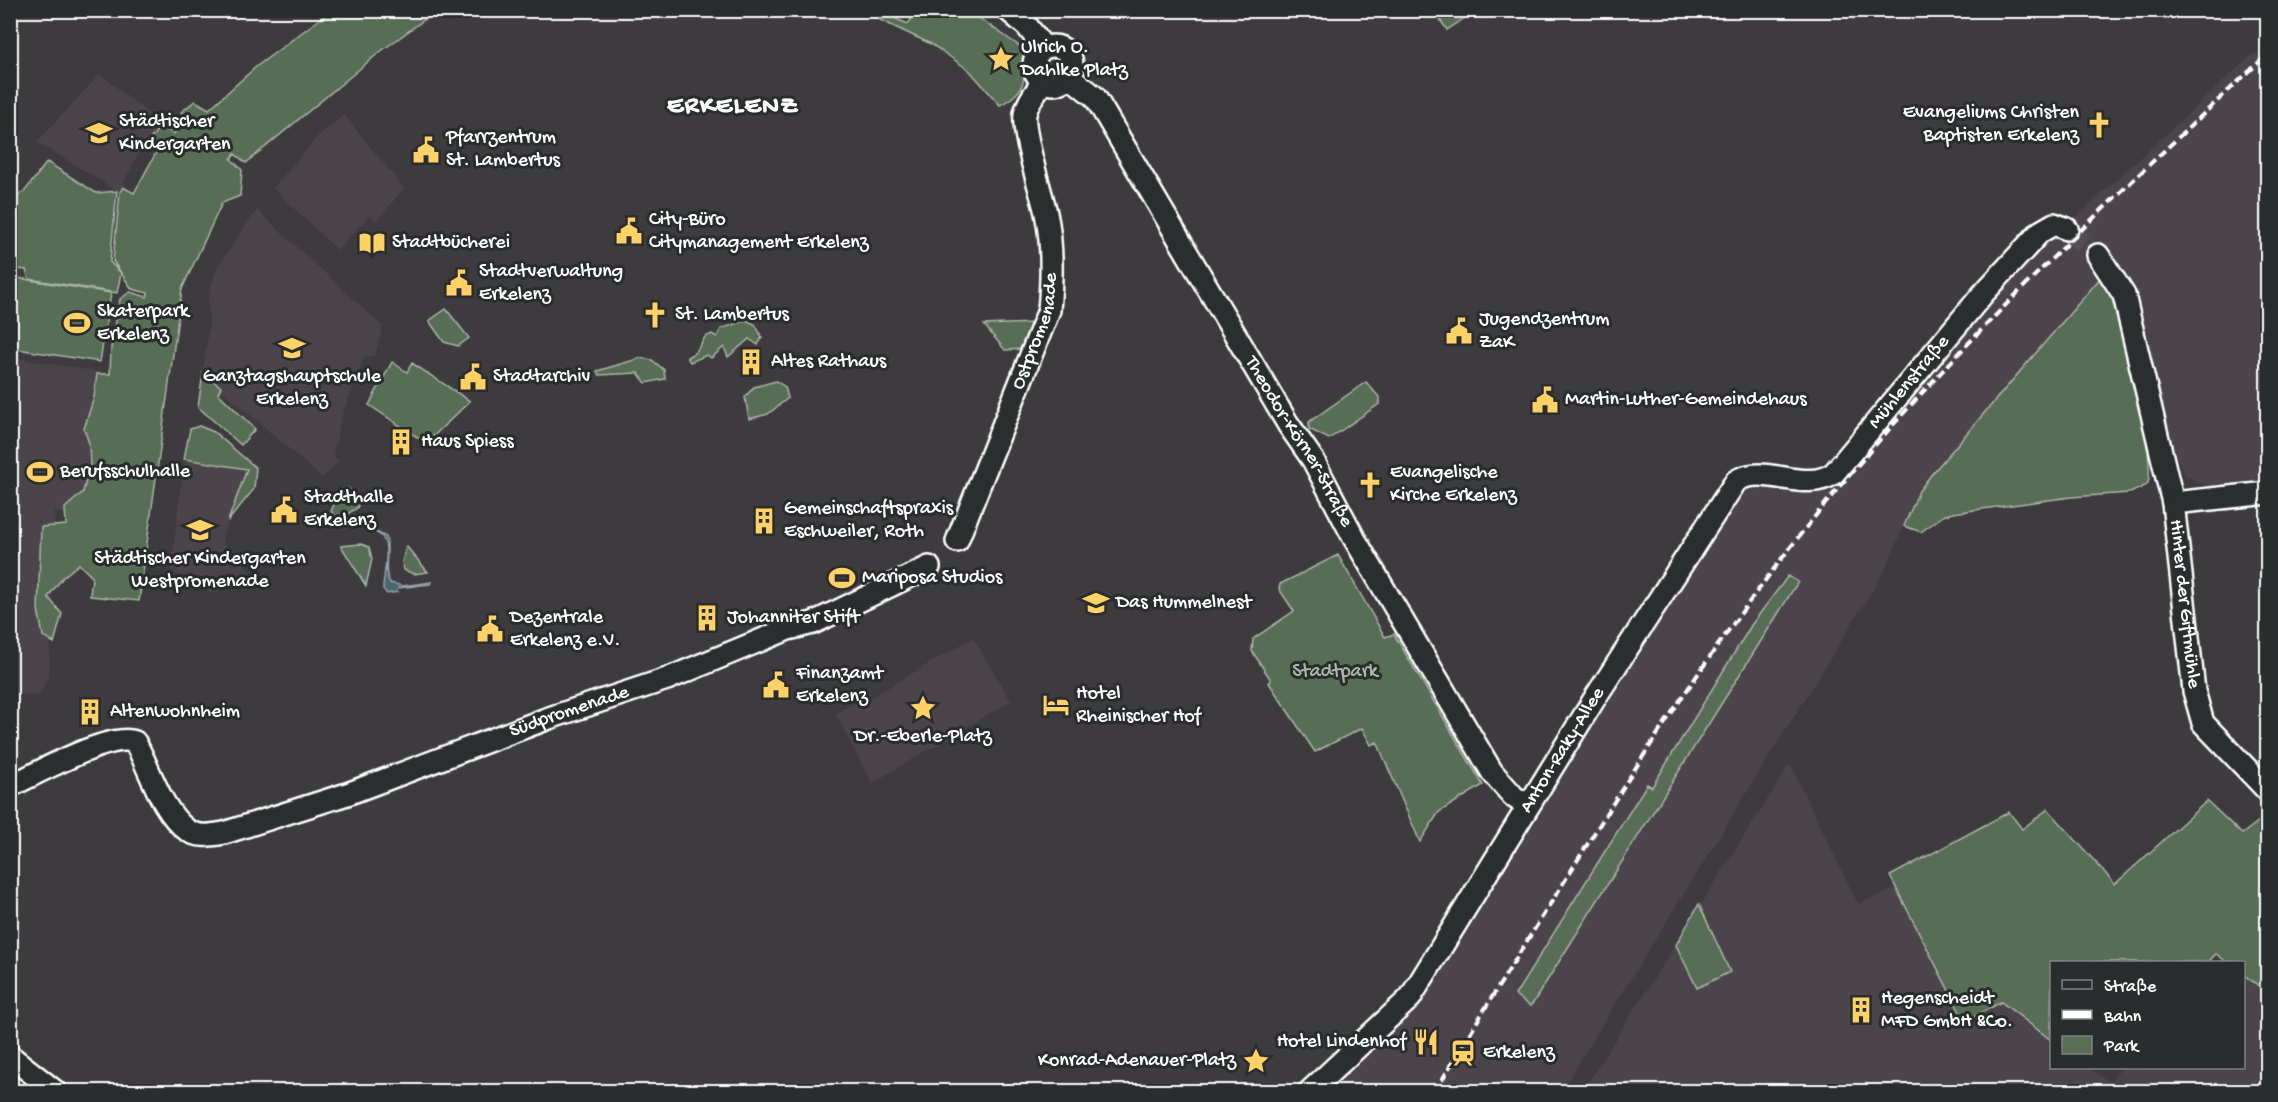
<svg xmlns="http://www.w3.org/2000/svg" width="2278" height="1102" font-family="'Gochi Hand',sans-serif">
	<rect width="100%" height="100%" fill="#3e3b3f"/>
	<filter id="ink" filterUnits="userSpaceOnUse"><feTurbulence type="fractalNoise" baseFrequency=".0167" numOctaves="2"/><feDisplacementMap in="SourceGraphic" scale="12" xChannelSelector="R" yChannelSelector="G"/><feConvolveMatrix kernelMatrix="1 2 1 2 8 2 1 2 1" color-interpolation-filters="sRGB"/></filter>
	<g filter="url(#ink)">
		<path fill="#4c454b" d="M2255 52 2268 65 2267 481 2216 487 2199 483 2186 476 2171 445 2146 333 2132 289 2102 276 1919 491 1884 572 1561 1091 1327 1092 1400 1023 1426 985 1740 483 1821 489 1990 301 2045 246Z
			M100 74 161 124 139 152 119 192 37 142Z
			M344 115 404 188 377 221 370 215 337 250 273 188 318 136Z
			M257 210 383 327 375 355 364 357 340 421 333 456 339 461 322 478 203 373 209 324 208 299 217 267Z
			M10 357 106 373 88 517 55 512 49 675 39 695 11 694Z
			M184 459 247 469 222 538 225 546 242 561 250 572 214 593 171 571Z
			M973 638 1011 701 872 783 835 714 868 695 870 698Z
			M1790 764 1858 904 1896 888 1965 1022 2001 1002 2051 1040 2052 1068H2089L2109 1082 2122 1068H2244V975L2262 989 2267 984V1091L1582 1092Z"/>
		<path fill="#596d57" stroke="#acb6ab" stroke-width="1.5" d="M332 10 436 11 380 52 246 163 235 154 231 159 242 170 240 196 222 203 182 289 139 601 90 596 92 577 79 564 63 577 48 597 62 614 54 643 43 636 38 609 41 527 66 525 65 508 83 492 90 465 89 443 84 429 94 397 97 374H110L111 348 120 299 130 292 147 297 148 293 132 289 121 273 117 293 29 279 26 270 11 268V221L19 194 25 191 47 162 96 193 117 191 110 262 121 273 113 261 120 192 123 187 134 193 157 151 146 145 161 125 173 134 189 118 181 112 195 101 209 109 257 66Z
			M861 11H878L908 24 917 11H969L1022 48C1027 54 1024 60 1025 67 1025 87 1018 96 1000 105L969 70 931 44Z
			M1434 11H1475L1447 30Z
			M2102 276 2111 290 2118 308C2124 337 2158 465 2147 485L2130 493 2071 497 1953 513 1943 516 1921 532 1904 526 1919 491 1931 475Z
			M11 277 111 293 100 362 11 348Z
			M446 309 469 338 458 346 444 342 429 321Z
			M746 320 755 324 762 337 758 345 749 339 728 357 724 347 711 358 707 355 690 362 687 357 696 352 705 337 712 334 717 337 721 329Z
			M1034 323 1025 349 1005 350 984 325Z
			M641 358 652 360 664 370 665 379 646 383 638 373 599 375 597 371Z
			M392 362 407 372 412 363 470 401 426 443 369 405Z
			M203 373 221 387 218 393 255 429 241 445 198 407Z
			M776 381 785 387 788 398 768 414 749 419 745 397 754 387Z
			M1366 382 1379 397V404L1329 439 1309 429V422Z
			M199 426 214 432 256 468 254 489 228 521 247 469 184 459 190 429Z
			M348 488 356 494 359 503 357 508 338 520 331 511 341 490Z
			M361 544 369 547 372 559 366 586 341 546Z
			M406 546 428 572 414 574 404 570 402 562Z
			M1338 555 1385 637 1394 634 1483 785 1439 812 1420 842 1377 742 1371 745 1362 728 1315 752 1269 683 1271 680 1252 651 1253 639 1294 611 1279 589 1280 584Z
			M1788 576 1798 582 1533 1003 1530 1006 1515 995 1647 784 1652 787 1752 624Z
			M2207 801 2242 834 2267 815 2268 984 2263 989 2244 975V962H2227L2216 954 2208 962H2052L2051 1040 2001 1002 1965 1022 1890 876 2009 812 2022 829 2048 809 2115 884Z
			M1699 904 1730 972 1697 988 1676 945Z"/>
		<path fill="#4c6671" stroke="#94a3aa" stroke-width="1.5" d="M361 516 365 526 386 537C390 552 382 570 390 583L403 586 431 582 430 584 398 588 397 592 387 594 383 589C383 576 392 544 380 535 371 529 363 530 355 521Z"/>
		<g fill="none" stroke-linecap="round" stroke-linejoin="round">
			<path stroke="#514f52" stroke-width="21" stroke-dasharray="21 10" stroke-linecap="butt" d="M2067 229 2098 255"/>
			<g stroke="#fff" stroke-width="26">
				<g id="secondary">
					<path d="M1008 10 1027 26 1044 48"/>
					<circle cx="1053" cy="65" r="19"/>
					<path id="s1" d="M1069 76 1095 97 1288 424 1313 460 1354 538 1492 772 1514 797 1528 806"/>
					<path id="s2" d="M2098 255 2124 295 2173 503 2194 691 2203 723 2268 791"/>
					<path d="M2173 503 2268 493"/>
					<path id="s3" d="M957 541 1049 310C1052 278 1053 245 1046 213 1041 191 1022 134 1025 114 1027 102 1037 91 1043 81"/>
					<path id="s4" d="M10 786C34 775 112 731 135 742 150 769 161 811 187 830 198 838 212 835 224 833L347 794 549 718 667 679 788 629 813 623 929 567"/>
					<path d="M10 1056 56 1092"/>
					<path id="s5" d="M1309 1092 1410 998 1595 698 1736 481C1765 463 1805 494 1834 473L1982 295 2040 232 2054 224 2067 229"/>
				</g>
			</g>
			<use href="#secondary" stroke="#2a2d2e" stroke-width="21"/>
			<path stroke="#fff" stroke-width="4" stroke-dasharray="9 4.5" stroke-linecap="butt" d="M1435 1092C1478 1018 1524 946 1569 874 1644 752 1722 632 1812 520 1949 351 2108 202 2268 54"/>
		</g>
	</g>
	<defs>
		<g id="sight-bare" transform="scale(2.07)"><path d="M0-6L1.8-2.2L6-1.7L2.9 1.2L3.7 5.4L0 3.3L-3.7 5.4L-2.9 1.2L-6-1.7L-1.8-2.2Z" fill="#ffd166" stroke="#2a2d2e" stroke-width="2.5" paint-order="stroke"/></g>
		<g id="church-bare" transform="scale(2.07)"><path d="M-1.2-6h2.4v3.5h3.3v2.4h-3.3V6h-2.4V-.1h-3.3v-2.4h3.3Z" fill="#ffd166" stroke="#2a2d2e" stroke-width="2.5" paint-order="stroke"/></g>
		<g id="school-bare" transform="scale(2.07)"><path d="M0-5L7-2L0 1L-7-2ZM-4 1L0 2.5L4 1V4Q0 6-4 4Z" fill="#ffd166" stroke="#2a2d2e" stroke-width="2.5" paint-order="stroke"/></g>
		<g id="civic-bare" transform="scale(2.07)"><path d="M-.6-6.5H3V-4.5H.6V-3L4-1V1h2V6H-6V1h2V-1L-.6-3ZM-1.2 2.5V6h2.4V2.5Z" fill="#ffd166" stroke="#2a2d2e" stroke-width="2.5" paint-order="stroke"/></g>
		<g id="library-bare" transform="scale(2.07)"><path d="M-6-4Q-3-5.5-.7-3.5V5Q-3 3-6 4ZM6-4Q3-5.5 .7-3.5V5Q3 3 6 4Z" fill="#ffd166" stroke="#2a2d2e" stroke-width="2.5" paint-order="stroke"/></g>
		<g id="stadium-bare" transform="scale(2.07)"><path d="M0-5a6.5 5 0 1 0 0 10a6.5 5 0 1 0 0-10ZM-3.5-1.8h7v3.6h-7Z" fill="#ffd166" stroke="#2a2d2e" stroke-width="2.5" paint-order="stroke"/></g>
		<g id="building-bare" transform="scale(2.07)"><path d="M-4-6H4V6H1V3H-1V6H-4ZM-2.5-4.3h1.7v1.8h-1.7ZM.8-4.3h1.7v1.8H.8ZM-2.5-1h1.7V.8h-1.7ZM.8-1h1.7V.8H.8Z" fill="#ffd166" stroke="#2a2d2e" stroke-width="2.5" paint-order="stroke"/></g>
		<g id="hotel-bare" transform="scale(2.07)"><path d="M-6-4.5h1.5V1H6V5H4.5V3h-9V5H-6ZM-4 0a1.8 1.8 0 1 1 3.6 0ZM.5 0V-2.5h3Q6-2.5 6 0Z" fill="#ffd166" stroke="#2a2d2e" stroke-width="2.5" paint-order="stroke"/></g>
		<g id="restaurant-bare" transform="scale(2.07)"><path d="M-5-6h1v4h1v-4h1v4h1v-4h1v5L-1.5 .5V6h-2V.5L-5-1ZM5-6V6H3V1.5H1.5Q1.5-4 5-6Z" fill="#ffd166" stroke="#2a2d2e" stroke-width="2.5" paint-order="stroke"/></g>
		<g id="station-bare" transform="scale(2.07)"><path d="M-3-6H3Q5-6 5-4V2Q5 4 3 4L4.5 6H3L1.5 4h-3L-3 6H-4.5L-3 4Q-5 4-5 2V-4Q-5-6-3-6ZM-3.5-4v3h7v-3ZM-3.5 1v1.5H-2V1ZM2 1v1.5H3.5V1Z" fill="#ffd166" stroke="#2a2d2e" stroke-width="2.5" paint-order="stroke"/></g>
	</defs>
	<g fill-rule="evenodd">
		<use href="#sight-bare" x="1001" y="59"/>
		<use href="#church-bare" x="2099" y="125"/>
		<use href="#school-bare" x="99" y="133"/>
		<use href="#civic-bare" x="426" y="150"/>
		<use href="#civic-bare" x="629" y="231"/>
		<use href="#library-bare" x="372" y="243"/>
		<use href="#civic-bare" x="459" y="283"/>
		<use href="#church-bare" x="655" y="315"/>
		<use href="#stadium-bare" x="77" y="323"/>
		<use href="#civic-bare" x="1459" y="331"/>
		<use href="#school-bare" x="292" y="348"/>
		<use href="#building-bare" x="751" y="362"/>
		<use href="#civic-bare" x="473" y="377"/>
		<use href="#civic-bare" x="1545" y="400"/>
		<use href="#building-bare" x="401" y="442"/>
		<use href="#stadium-bare" x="40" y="472"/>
		<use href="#church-bare" x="1370" y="485"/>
		<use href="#civic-bare" x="284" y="510"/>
		<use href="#building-bare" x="764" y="521"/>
		<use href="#school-bare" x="200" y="530"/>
		<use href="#stadium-bare" x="842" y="578"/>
		<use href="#school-bare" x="1096" y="603"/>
		<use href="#building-bare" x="707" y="618"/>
		<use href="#civic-bare" x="490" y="629"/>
		<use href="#civic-bare" x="776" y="685"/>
		<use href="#hotel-bare" x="1056" y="705"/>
		<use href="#sight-bare" x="923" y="708"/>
		<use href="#building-bare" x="90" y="712"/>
		<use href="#building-bare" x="1861" y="1010"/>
		<use href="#restaurant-bare" x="1426" y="1042"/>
		<use href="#station-bare" x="1463" y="1053"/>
		<use href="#sight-bare" x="1256" y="1061"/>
	</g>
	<g text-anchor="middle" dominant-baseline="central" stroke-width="6" stroke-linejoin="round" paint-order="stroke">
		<g font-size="20" fill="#fff" stroke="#2a2d2e" text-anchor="start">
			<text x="1021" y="48">Ulrich O.<tspan x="1021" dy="23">Dahlke Platz</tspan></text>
			<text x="2079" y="113" text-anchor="end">Evangeliums Christen<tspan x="2079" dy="23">Baptisten Erkelenz</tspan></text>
			<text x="119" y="122">Städtischer<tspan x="119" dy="23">Kindergarten</tspan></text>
			<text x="446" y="138">Pfarrzentrum<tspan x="446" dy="23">St. Lambertus</tspan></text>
			<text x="649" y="220">City-Büro<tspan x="649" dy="23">Citymanagement Erkelenz</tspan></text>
			<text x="392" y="243">Stadtbücherei</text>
			<text x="479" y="272">Stadtverwaltung<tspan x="479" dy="23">Erkelenz</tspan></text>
			<text x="97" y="312">Skaterpark<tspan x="97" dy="23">Erkelenz</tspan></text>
			<text x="675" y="315">St. Lambertus</text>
			<text x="1479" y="320">Jugendzentrum<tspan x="1479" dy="23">ZaK</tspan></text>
			<text x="771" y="362">Altes Rathaus</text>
			<text x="292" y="377" text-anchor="middle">Ganztagshauptschule<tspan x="292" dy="23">Erkelenz</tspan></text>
			<text x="493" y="377">Stadtarchiv</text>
			<text x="1565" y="400">Martin-Luther-Gemeindehaus</text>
			<text x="421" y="442">Haus Spiess</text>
			<text x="60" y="472">Berufsschulhalle</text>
			<text x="1390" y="473">Evangelische<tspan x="1390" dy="23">Kirche Erkelenz</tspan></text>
			<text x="304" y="498">Stadthalle<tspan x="304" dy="23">Erkelenz</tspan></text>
			<text x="784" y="509">Gemeinschaftspraxis<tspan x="784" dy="23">Eschweiler, Roth</tspan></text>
			<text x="200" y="559" text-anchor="middle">Städtischer Kindergarten<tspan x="200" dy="23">Westpromenade</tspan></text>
			<text x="862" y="578">Mariposa Studios</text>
			<text x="1116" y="603">Das Hummelnest</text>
			<text x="510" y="618">Dezentrale<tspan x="510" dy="23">Erkelenz e.V.</tspan></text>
			<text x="727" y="618">Johanniter Stift</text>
			<text x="796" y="674">Finanzamt<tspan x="796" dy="23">Erkelenz</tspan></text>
			<text x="1076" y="694">Hotel<tspan x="1076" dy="23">Rheinischer Hof</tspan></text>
			<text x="110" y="712">Altenwohnheim</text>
			<text x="923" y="737" text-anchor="middle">Dr.-Eberle-Platz</text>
			<text x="1881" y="999">Hegenscheidt<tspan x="1881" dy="23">MFD GmbH &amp;Co.</tspan></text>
			<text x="1406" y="1042" text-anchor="end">Hotel Lindenhof</text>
			<text x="1483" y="1053">Erkelenz</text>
			<text x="1236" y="1061" text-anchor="end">Konrad-Adenauer-Platz</text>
		</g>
		<g font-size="20" fill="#fff" stroke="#2a2d2e">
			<text stroke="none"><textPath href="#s3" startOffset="225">Ostpromenade</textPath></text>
			<text stroke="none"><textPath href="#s5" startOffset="968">Mühlenstraße</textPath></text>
			<text stroke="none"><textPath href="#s1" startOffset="434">Theodor-Körner-Straße</textPath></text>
			<text stroke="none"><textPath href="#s2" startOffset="363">Hinter der Giftmühle</textPath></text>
			<text stroke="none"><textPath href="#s4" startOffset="642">Südpromenade</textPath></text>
			<text stroke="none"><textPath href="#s5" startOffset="429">Anton-Raky-Allee</textPath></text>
		</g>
		<g font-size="20" fill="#acb6ab" stroke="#2a2d2e">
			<text x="1335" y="672">Stadtpark</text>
		</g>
		<g font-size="26" font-weight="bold" letter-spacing="1.5" fill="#fff" stroke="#2a2d2e">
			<text x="733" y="107">ERKELENZ</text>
		</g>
	</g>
	<rect width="2278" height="1102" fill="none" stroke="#2a2d2e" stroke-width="36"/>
	<rect x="18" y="18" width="2242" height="1066" fill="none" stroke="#fff" stroke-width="2" filter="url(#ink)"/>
	<rect x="2050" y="961" width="195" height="108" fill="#2a2d2e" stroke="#7f8182" stroke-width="1.5"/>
	<rect x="2062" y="980" width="30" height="9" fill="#2a2d2e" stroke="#7f8182" stroke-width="1.5"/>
	<text x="2104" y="991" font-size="18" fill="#ffffff">Straße</text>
	<rect x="2062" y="1010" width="30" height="9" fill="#ffffff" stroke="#7f8182" stroke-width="1.5"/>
	<text x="2104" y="1021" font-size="18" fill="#ffffff">Bahn</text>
	<rect x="2062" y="1036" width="30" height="18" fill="#596d57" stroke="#7f8182" stroke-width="1.5"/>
	<text x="2104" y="1051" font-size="18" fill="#ffffff">Park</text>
</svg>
